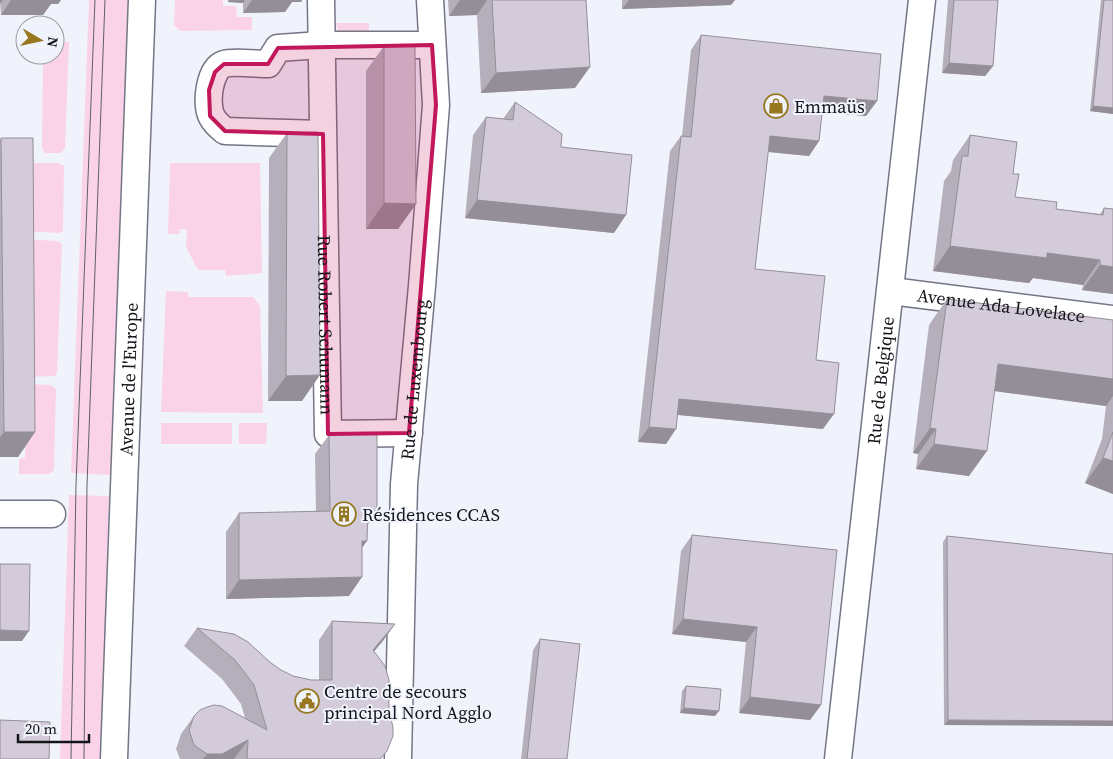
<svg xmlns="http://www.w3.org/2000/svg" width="1113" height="759" font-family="'Source Serif 4',serif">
	<rect width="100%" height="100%" fill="#f1f3fc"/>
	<path fill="#fad3e8" d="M89 0H129L111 475 71 473Z
		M175 0H223V6H236L237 17H252V30L180 31 174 25Z
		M336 23H369V30L364 37 338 32Z
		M55 41 69 42 65 148 61 153H45L42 148 43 55H55Z
		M23 163H58L64 166 63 231 59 233 23 231Z
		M170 163H260L262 273 226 276 225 270H198L186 247 187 229H180L179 234H168Z
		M24 239 57 241 62 244 57 372 55 376 24 377Z
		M166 291 188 292 189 297H253L260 306 263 413 161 412Z
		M26 384 51 385 56 389 54 470 49 474H19V459L25 458Z
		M161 423H232V444H161Z
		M239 423H267L266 444H239Z
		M69 495 109 496 101 759H60Z"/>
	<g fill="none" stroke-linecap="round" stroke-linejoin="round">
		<g stroke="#737684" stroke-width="29">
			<g id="minor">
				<path id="s1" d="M321 0 328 434 409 433"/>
				<path d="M322 134 225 131C220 127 215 123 212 117 205 105 209 69 224 64 232 61 258 64 268 64L278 48 321 45H432"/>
				<path id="s2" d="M891 291 1113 319"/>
				<path d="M0 514H52"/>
				<path id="s3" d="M114 759 142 0"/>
				<path id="s4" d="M398 759 404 484 422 286 436 105 430 0"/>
				<path id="s5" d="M838 759 922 0"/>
			</g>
		</g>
		<use href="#minor" stroke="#fff" stroke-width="26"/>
		<path stroke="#5f6167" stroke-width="1" d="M71 759 76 485 95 0
			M84 759 87 485 105 0"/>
	</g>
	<path fill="#b5afbb" d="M0 0H61L58 4H51L43 15H1Z
		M228 0H302L301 2H292L285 12 243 13V3L228 2Z
		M448 0H586L575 88 481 93 477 15 449 16Z
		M622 0H735L731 5 622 9Z
		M948 0H998L993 66 985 76 942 73Z
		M1101 0H1113V114L1090 111Z
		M701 35 877 101 866 116 822 112 819 141 809 156 768 152 755 269 816 360 823 429 678 415 666 444 638 442 670 151 681 136H682L691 50Z
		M384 46 416 204 398 229H366V71Z
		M515 102 561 147 614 233 465 218 473 135 486 117 503 119Z
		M287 133 302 401H268L269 158Z
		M970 135 1013 174 1015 197 1056 209 1100 214 1104 208 1113 209V294L1082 290 1083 285 1033 278 1029 283 933 271 944 181 951 171 953 160Z
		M1 138 35 432 18 457H0V140Z
		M947 299 1113 320V494L1085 483 1102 439 1106 406 994 391 969 476 916 469 918 454 913 453 929 325Z
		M329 435 377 511 368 524 349 596 226 599V532L239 513 316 512 315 454Z
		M692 535 821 705 810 720 739 713 746 642 672 634 681 551Z
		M947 536 1113 554 944 725 943 542Z
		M332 621 395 624 382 642 374 651 381 759H180L176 749 181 734 194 716 245 718 241 704 235 696 222 679 184 646 197 628 271 663 281 670 293 676 311 680H319V640Z
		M540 639 567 759H521L533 650Z
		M686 686 715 716 680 713 682 691Z"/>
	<path fill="#948e98" d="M0 0H3L0 4Z
		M11 0H61L58 4H51L43 15H1Z
		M229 0H245L243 3 228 2Z
		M252 0H302L301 2H292L285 12 243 13Z
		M460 0H487L477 15 449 16Z
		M629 0H735L731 5 622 9Z
		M949 63 993 66 985 76 942 73Z
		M590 67 575 88 481 93 496 73Z
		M824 96 877 101 866 116 814 111Z
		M1093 106 1113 108V114L1090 111Z
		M770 136 819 141 809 156 759 151Z
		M477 200 626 215 614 233 465 218Z
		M384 203 416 204 398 229H366Z
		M950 246 1047 253 1100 260 1083 285 1033 278 1029 283 933 271Z
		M1100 265 1113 267V294L1082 290Z
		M998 364 1113 379V396L1106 406 980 389Z
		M320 375 302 401H268L286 376Z
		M679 399 834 414 823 429 669 414Z
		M649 427 676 429 666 444 638 442Z
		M930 428 936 429 918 454 913 453Z
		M4 432H35L18 457H0V437Z
		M934 444 987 451 969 476 916 469Z
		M1103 458 1113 461V494L1085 483Z
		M368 511H377L364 530Z
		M362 541H367L354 559Z
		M362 577 349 596 226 599 239 580Z
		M683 619 757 627 746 642 672 634Z
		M395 624 382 642 360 668 373 650Z
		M0 630 29 631 22 641H0Z
		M750 697 821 705 810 720 739 713Z
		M684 708 719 711 715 716 680 713Z
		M948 720 1113 721V726L944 725Z
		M248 740 234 759H203L207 754Z"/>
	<path fill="#d3cbd9" stroke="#948e98" d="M492 0H586L590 67 496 73Z
		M954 0H998L993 66 949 63Z
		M1104 0H1113V108L1093 106Z
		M701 35 881 54 877 101 824 96 819 141 770 136 755 269 825 276 816 360 839 363 834 414 679 399 676 429 649 427 681 136 691 137Z
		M415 45 416 204 384 203V46Z
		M515 102 562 134 561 147 632 155 626 215 477 200 486 117 513 120Z
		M318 132 320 375 286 376 287 133Z
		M970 135 1017 142 1013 174H1019L1015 197 1057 202 1056 209 1103 215 1104 208 1113 209V267L1100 265V260L1047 253V258L950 246 962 156H968Z
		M1 138H33L35 432H4Z
		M947 299 1113 320V379L998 364 987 451 934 444 936 429 930 428Z
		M1113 432V461L1103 458Z
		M377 434V511H368L367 541H362V577L239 580V513L330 511 329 435Z
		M692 535 837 550 821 705 750 697 757 627 683 619Z
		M947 536 1113 554V721L948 720Z
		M0 564H30L29 631 0 630Z
		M332 621 395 624 373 650 385 666 389 680V708L393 728V736L387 751 380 759H247L248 740 222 754H207L194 745 189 730 194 716 200 710 207 707 214 705 222 706 267 730 254 685 248 677 235 660 197 628 234 634 248 642 271 663 281 670 293 676 311 680H332Z
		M540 639 580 644 567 759H527Z
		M686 686 721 689 719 711 684 708Z
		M0 720 50 722 49 759H0Z"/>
	<path fill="#c2185b" fill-opacity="0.2" stroke="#c2185b" stroke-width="4" stroke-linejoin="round" d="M432 45 436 105 409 433 328 434 323 134 225 131 210 116 209 90 215 72 224 64H268L278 48Z"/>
	<defs>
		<g id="shop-ring" transform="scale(1.25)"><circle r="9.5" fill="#f1f3fc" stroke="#977720" stroke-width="1.5"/><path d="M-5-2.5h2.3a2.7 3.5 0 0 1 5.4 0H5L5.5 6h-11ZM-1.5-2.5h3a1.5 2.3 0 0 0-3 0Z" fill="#977720"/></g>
		<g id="building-ring" transform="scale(1.25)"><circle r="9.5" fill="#f1f3fc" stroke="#977720" stroke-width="1.5"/><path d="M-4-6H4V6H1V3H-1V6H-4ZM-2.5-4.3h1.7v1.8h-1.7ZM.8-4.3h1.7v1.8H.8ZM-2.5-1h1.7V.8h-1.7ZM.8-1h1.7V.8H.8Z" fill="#977720"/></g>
		<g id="civic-ring" transform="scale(1.25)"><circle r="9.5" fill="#f1f3fc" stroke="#977720" stroke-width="1.5"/><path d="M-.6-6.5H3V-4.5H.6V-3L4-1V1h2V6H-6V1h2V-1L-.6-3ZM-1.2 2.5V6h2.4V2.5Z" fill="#977720"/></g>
	</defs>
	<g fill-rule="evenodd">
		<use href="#shop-ring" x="776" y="106"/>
		<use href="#building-ring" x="344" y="514"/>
		<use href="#civic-ring" x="307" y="701"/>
	</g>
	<g text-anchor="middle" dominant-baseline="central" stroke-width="4" stroke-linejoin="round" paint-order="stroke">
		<g font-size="18" fill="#14151a" stroke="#f1f3fc" text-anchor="start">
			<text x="794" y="106">Emmaüs</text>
			<text x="362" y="514">Résidences CCAS</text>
			<text x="324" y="691">Centre de secours<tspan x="324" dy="21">principal Nord Agglo</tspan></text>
		</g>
		<g font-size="18" fill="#14151a" stroke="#f1f3fc">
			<text stroke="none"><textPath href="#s2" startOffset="111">Avenue Ada Lovelace</textPath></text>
			<text stroke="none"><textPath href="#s1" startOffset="325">Rue Robert Schumann</textPath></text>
			<text stroke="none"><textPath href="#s3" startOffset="380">Avenue de l'Europe</textPath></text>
			<text stroke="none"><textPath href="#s4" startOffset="380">Rue de Luxembourg</textPath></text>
			<text stroke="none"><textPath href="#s5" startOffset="381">Rue de Belgique</textPath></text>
		</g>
	</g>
	<g transform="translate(40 40) rotate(99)"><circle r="24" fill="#f1f3fc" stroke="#999aa2"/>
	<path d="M0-4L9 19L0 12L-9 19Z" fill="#977720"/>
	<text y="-8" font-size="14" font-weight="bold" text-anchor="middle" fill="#14151a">N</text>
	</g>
	<path d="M18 734v8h71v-8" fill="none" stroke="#14151a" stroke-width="2.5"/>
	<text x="25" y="734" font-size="15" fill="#14151a" stroke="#f1f3fc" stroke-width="4" paint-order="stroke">20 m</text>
</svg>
